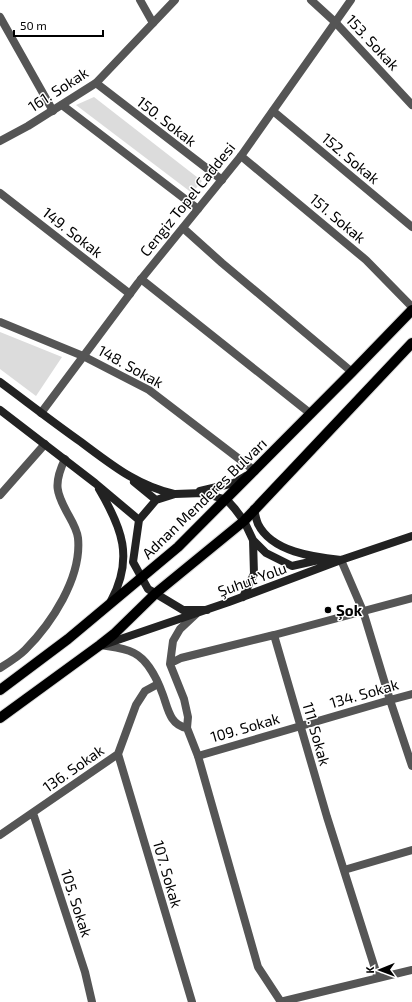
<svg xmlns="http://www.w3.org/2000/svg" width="412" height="1002" font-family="'Exo 2',sans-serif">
	<rect width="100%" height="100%" fill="#fff"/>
	<path fill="#dcdcdc" d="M94 97 202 181 192 193 76 105Z
		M0 332 62 357 36 396 0 369Z"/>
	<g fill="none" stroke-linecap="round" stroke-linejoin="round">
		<g stroke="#dbdbdb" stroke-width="12">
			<path id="primary" d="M0 690 68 639 178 547 352 372 412 310
				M0 718 100 645 114 634 156 593 244 521 412 343"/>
		</g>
		<path stroke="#555" stroke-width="8" d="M140 0 153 23
			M0 17 53 111
			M335 22 412 105
			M96 83 222 180
			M62 105 198 209
			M273 111 412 227
			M241 156 366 260 412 307
			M0 193 130 294
			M183 228 222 263 352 372
			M141 279 311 414
			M0 322 83 356 149 390 255 471
			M0 495 45 444
			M341 560 363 611 390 700 412 766
			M175 661 181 658 274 635
			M0 668C8 663 18 657 25 650 51 624 82 578 78 538 77 530 73 523 69 516 56 493 53 484 65 459
			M118 754 192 1002
			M198 756 390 700 412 694
			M33 813 85 972 92 1002
			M0 835 118 754 136 705 145 691 158 684
			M344 870 412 850
			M378 978 327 817 274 635 412 598
			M280 1002 412 970"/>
		<path stroke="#555" stroke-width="8" d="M311 0 335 22
			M0 141 28 126 96 83 175 0
			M41 413 138 283 241 156 351 0
			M196 614 180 629 173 641 170 664 184 699 188 717 187 728 198 756 258 967 281 1002
			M100 645C112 647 123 647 134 653 148 660 158 681 163 695 168 709 170 725 187 728"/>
		<path stroke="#222" stroke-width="8" d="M0 382C27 402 54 423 81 442 112 465 136 485 174 494
			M0 410 95 483 139 520
			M134 482 156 500
			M99 489C122 528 134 558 111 601
			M200 491 234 483 246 476
			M254 509C255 514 256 519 258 524 272 552 313 557 341 560
			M253 540 266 553 292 566 323 559
			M207 610H183L148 589 133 562 139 520 156 500 175 494 203 493 227 500 235 509 244 521 253 540 254 574 243 597
			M103 645 229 602 341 560 412 536"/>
		<use href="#primary" stroke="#000" stroke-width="10"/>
	</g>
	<circle fill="#000" stroke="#fff" stroke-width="1.5" cx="328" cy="610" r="4"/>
	<g text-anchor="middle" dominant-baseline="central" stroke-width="3" stroke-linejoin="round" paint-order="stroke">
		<g font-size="15" fill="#000" stroke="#fff">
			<text transform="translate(373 42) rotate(47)">153. Sokak</text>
			<text transform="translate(58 89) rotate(-33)">161. Sokak</text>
			<text transform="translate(167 121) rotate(38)">150. Sokak</text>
			<text transform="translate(351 158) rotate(40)">152. Sokak</text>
			<text transform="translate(187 199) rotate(-51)">Cengiz Topel Caddesi</text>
			<text transform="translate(338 218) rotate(40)">151. Sokak</text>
			<text transform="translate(73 232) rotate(38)">149. Sokak</text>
			<text transform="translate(131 366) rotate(29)">148. Sokak</text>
			<text transform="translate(204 498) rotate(-44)">Adnan Menderes Bulvarı</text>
			<text transform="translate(252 579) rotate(-20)">Şuhut Yolu</text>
			<text transform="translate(364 693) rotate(-16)">134. Sokak</text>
			<text transform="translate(245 727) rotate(-16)">109. Sokak</text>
			<text transform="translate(317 734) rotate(74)">111. Sokak</text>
			<text transform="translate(73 768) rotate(-35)">136. Sokak</text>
			<text transform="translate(168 874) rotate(74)">107. Sokak</text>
			<text transform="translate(77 903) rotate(72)">105. Sokak</text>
		</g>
		<g font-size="15" font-weight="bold" fill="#000" stroke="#fff" text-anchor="start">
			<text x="336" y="610">Şok</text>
		</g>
	</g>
	<g transform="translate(380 970) rotate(269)" stroke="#ffffff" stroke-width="3" paint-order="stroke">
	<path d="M0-3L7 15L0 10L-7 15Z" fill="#000000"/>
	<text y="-6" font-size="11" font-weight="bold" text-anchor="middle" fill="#000000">K</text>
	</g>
	<path d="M14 30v6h89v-6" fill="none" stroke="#000000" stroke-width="2"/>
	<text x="20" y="30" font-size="12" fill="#000000" stroke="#ffffff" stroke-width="3" paint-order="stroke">50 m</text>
</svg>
